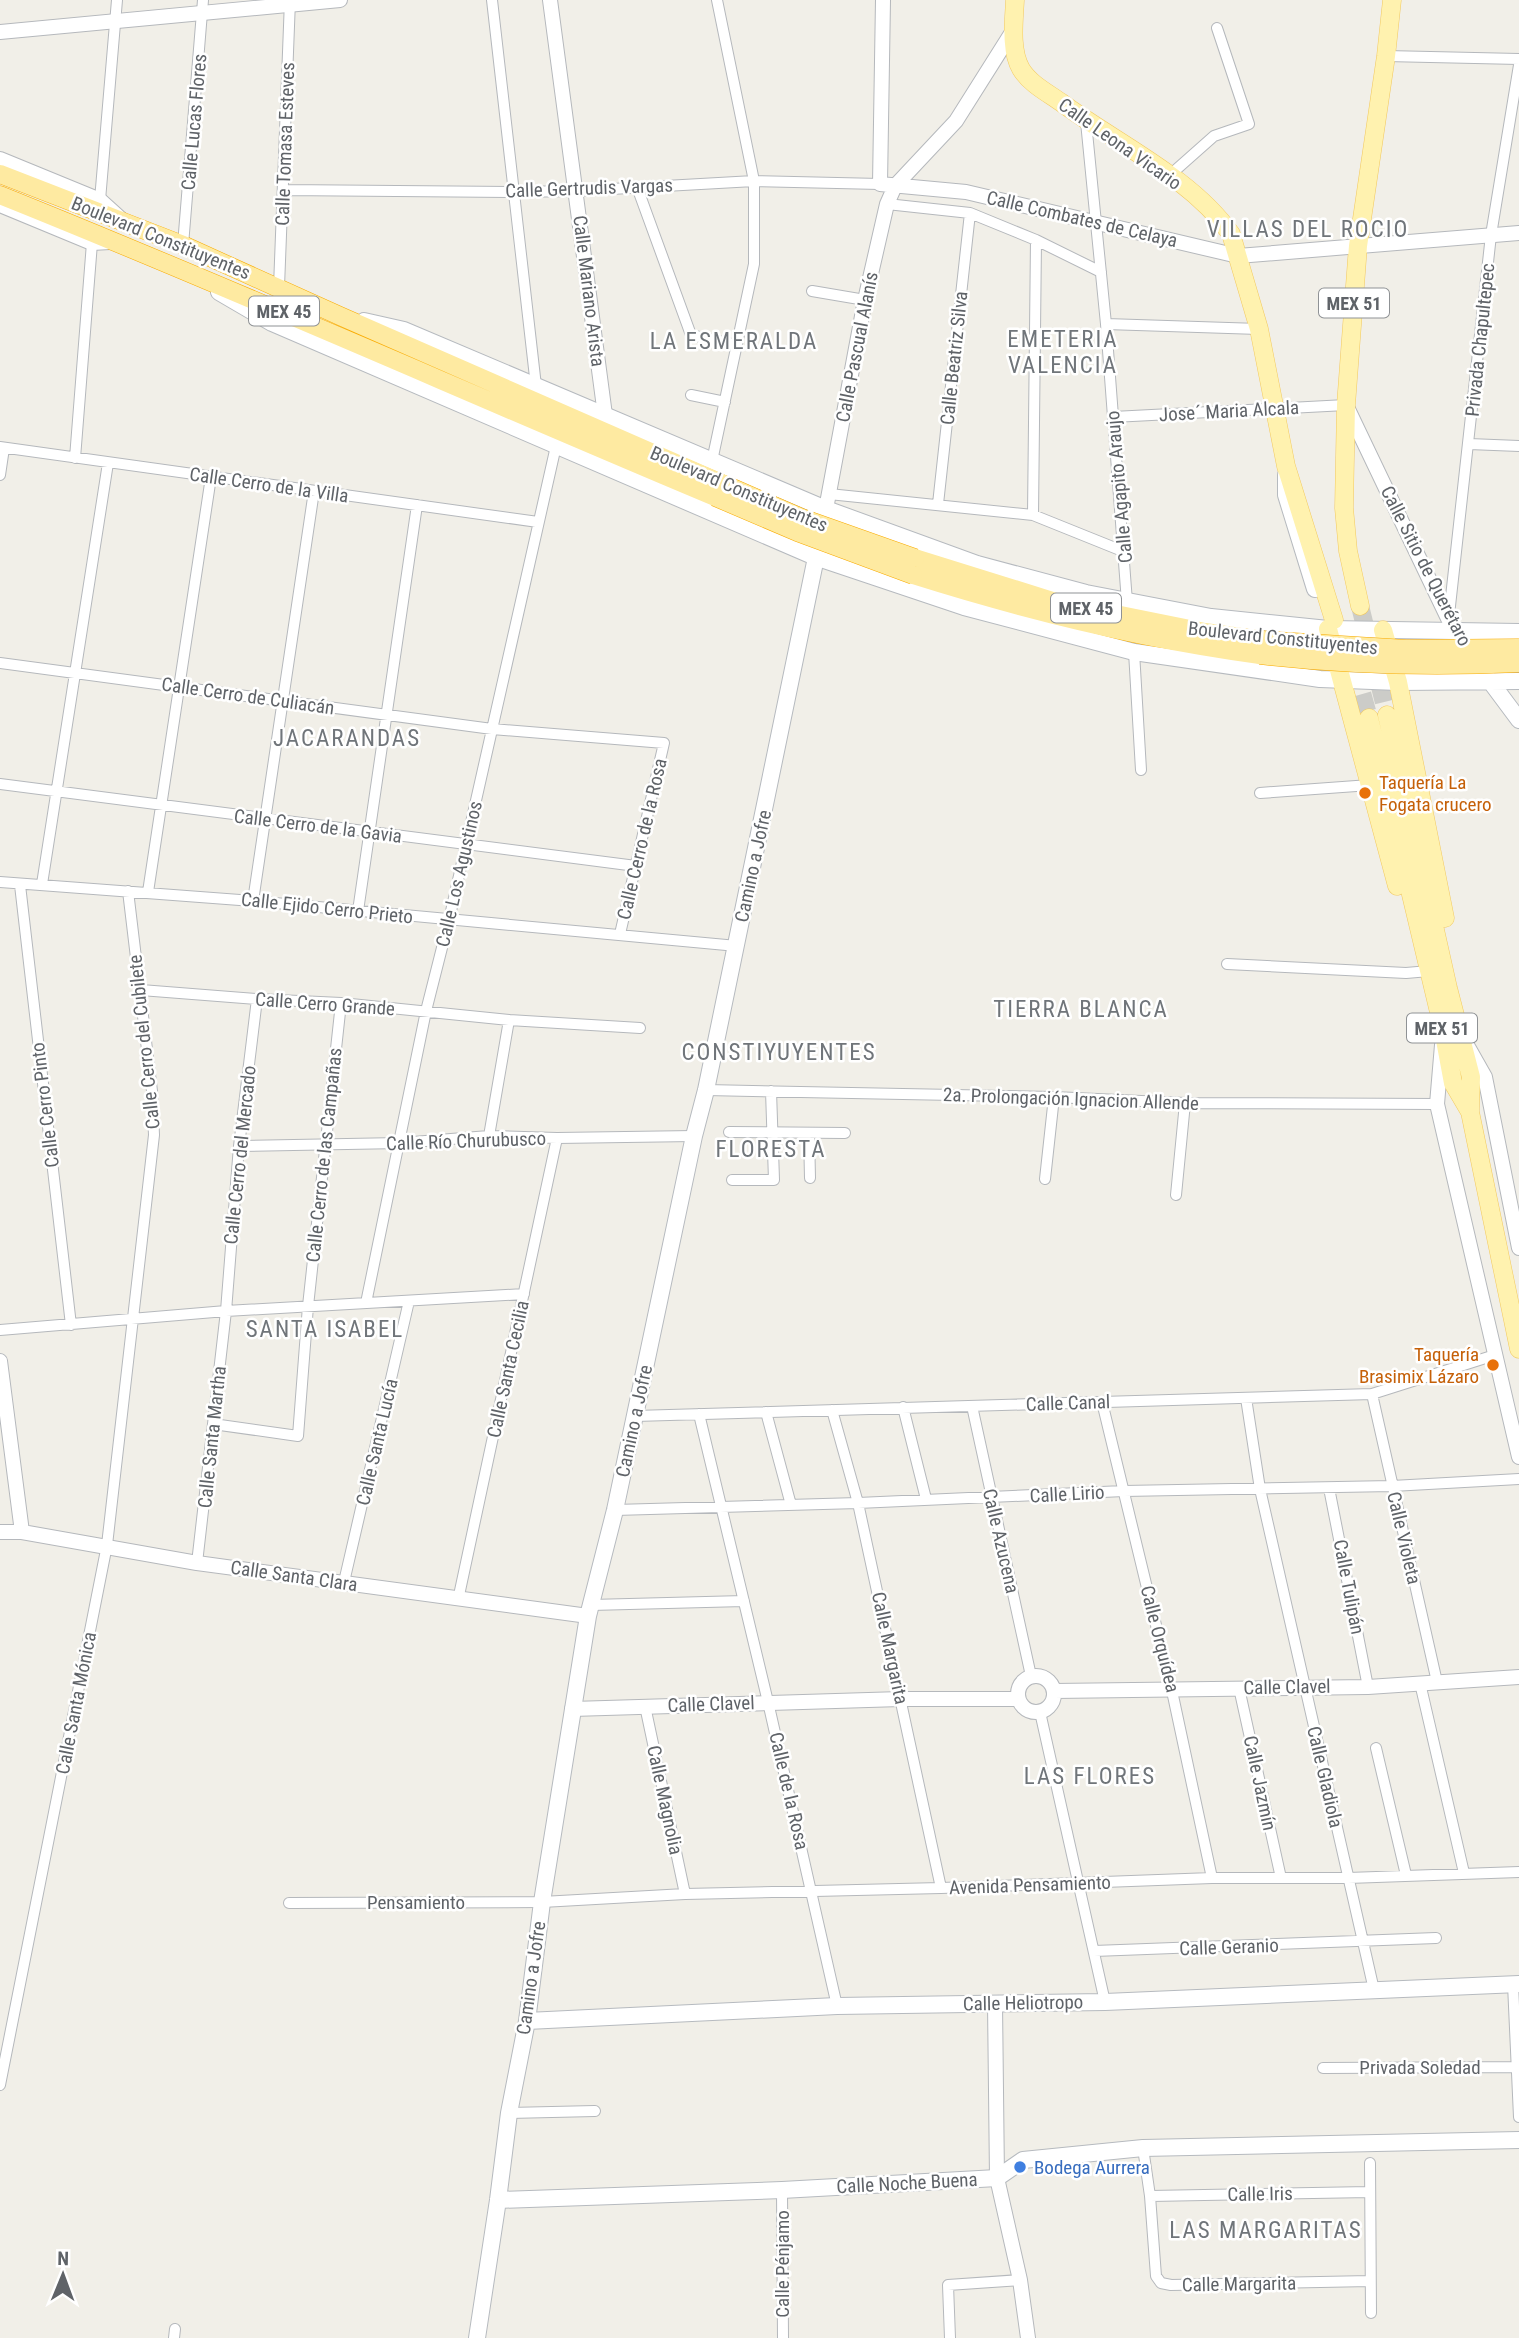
<svg xmlns="http://www.w3.org/2000/svg" width="1519" height="2338" font-family="'Roboto Condensed',sans-serif">
	<rect width="100%" height="100%" fill="#f1efe8"/>
	<g fill="none" stroke-linecap="round" stroke-linejoin="round">
		<path stroke="#ccccc8" stroke-width="18" stroke-dasharray="18 9" stroke-linecap="butt" d="M1360 606 1387 715
			M1355 668 1369 718"/>
		<g stroke="#b5b8bc" stroke-width="12">
			<path id="minor" d="M492 0 536 386
				M1386 56 1519 59
				M1086 122 1106 324 1127 602
				M1170 175 1214 136 1249 124 1217 28
				M637 187 691 335 737 345
				M283 190 513 192 576 191 754 181 880 184
				M100 200 117 0
				M887 204 970 213 1036 240 1101 272
				M183 245 203 0
				M279 287 290 0
				M812 291 865 300
				M1106 324 1259 329
				M691 395 725 402
				M1113 417 1346 405
				M1469 444 1519 446
				M0 447 538 522
				M75 458 92 243
				M712 461 754 264V181L717 0
				M0 475 4 448
				M829 494 1033 515 1125 552
				M938 504 970 213
				M1033 515 1036 240
				M1449 615 1491 235 1519 65
				M1134 652 1141 770
				M0 663 492 729 664 743 620 934
				M0 784 636 866
				M1260 793 1370 785
				M0 882 253 901 737 946
				M42 884 108 463
				M20 885 71 1325
				M148 892 211 477
				M253 901 314 491
				M358 911 417 505
				M1227 964 1406 973 1429 971
				M141 990 257 999 341 1003 509 1020 640 1028
				M706 1090 1054 1097 1185 1103 1437 1104
				M729 1132 845 1133
				M809 1133 810 1178
				M489 1136 509 1020
				M239 1146 400 1143 489 1136 557 1138 694 1136
				M1045 1179 1054 1097
				M732 1180H774L771 1091
				M1176 1195 1185 1103
				M366 1303 426 1011 449 920 556 446
				M0 1330 226 1311 524 1294
				M1372 1394 1437 1682
				M1246 1398 1260 1489 1374 1990
				M1102 1402 1172 1691 1212 1878
				M972 1406 1031 1676
				M903 1407 926 1499
				M832 1410 858 1503 941 1888
				M766 1412 791 1505
				M699 1414 768 1702 837 2006
				M635 1416 1372 1394 1495 1355
				M213 1424 298 1436 308 1306 341 1003
				M1329 1488 1368 1687
				M615 1510 858 1503 1124 1491 1392 1486 1519 1479
				M197 1563 226 1311 239 1146 257 999
				M344 1582 409 1301
				M458 1600 557 1138
				M591 1605 744 1601
				M1420 1683 1464 1873
				M1239 1688 1281 1878
				M645 1706 685 1894
				M1040 1712 1105 2002
				M1376 1748 1406 1875
				M289 1903 542 1902 685 1894 941 1888 1212 1878H1348L1519 1872
				M1094 1951 1436 1938
				M1513 1984 1519 2117
				M1323 2068 1517 2067
				M0 2085 107 1545 154 1135 152 1091 128 891
				M509 2113 595 2111
				M1143 2148 1150 2196 1156 2276 1161 2283 1171 2285 1370 2281
				M1370 2163 1371 2313
				M782 2190 783 2338
				M1150 2196 1370 2192
				M174 2338 175 2329
				M950 2338 948 2285 1020 2280"/>
		</g>
		<g stroke="#b5b8bc" stroke-width="16">
			<path id="tertiary" d="M550 0 605 415
				M883 0 880 184 966 192 1238 256 1519 233
				M0 32 340 0
				M0 159 100 200 121 219
				M0 205 92 243 110 242
				M1346 405 1454 631
				M826 509 865 300 887 204 895 186 956 121 1014 29
				M1442 1045 1437 1104 1519 1457
				M1468 1047 1485 1077 1519 1248
				M0 1361 22 1532
				M0 1532H22L197 1563 588 1616
				M1018 1694a18 18 0 1 1 36 0a18 18 0 1 1-36 0Z
				M1054 1691 1368 1687 1519 1677
				M572 1709 901 1699H1018
				M995 2003 997 2178 1020 2280 1028 2338"/>
		</g>
		<g stroke="#b6babf" stroke-width="18">
			<path id="secondary" d="M219 292 272 323 815 557 964 607 1134 652 1320 679 1398 682 1519 681
				M364 321 404 330 826 509 977 564 1086 593 1211 617 1328 629 1519 632
				M1286 475V495L1315 589
				M1487 677 1519 720
				M527 2021 837 2006 1105 2002 1519 1984
				M498 2200 782 2190 997 2178 1023 2160 1143 2148 1519 2140
				M477 2338 498 2200 509 2113 527 2021 542 1902 588 1616 615 1510 694 1136 706 1090 826 509"/>
		</g>
		<g stroke="#f2c960" stroke-width="19">
			<path id="primary" d="M1015 0C1014 21 1010 50 1021 69 1030 84 1048 93 1062 103 1116 143 1192 178 1231 234L1259 329 1286 466 1334 620
				M1360 606 1348 551 1344 508 1346 405 1358 246 1386 56 1392 0
				M1328 629 1397 886
				M1383 630 1398 682 1445 918
				M1387 715 1448 988 1471 1077 1470 1112 1519 1349
				M1369 718 1443 1029 1453 1083 1470 1112"/>
		</g>
		<g stroke="#f9ab00" stroke-width="19">
			<path id="trunk" d="M0 174 183 245 340 316 726 485
				M0 195C240 291 476 397 715 497
				M915 558 1056 602 1205 632 1262 640
				M913 575C1027 611 1142 639 1260 655"/>
		</g>
		<use href="#minor" stroke="#fff" stroke-width="10"/>
		<use href="#tertiary" stroke="#fff" stroke-width="14"/>
		<use href="#secondary" stroke="#fff" stroke-width="16"/>
		<use href="#primary" stroke="#fff2af" stroke-width="18"/>
		<use href="#trunk" stroke="#feeaa1" stroke-width="18"/>
		<g stroke="#f9ab00" stroke-width="19" stroke-linecap="butt">
			<path id="trunk-bridge" d="M726 485 802 518 915 558
				M715 497 797 532 913 575
				M1262 640 1406 649 1519 648
				M1260 655C1346 665 1432 667 1519 663"/>
		</g>
		<use href="#trunk-bridge" stroke="#feeaa1" stroke-width="18"/>
	</g>
	<g fill="#e8710a" stroke="#fff" stroke-width="2.5">
		<circle cx="1365" cy="793" r="7"/>
		<circle cx="1493" cy="1365" r="7"/>
	</g>
	<circle fill="#3f7fe0" stroke="#fff" stroke-width="2.5" cx="1020" cy="2167" r="7"/>
	<g text-anchor="middle" dominant-baseline="central" stroke-width="5" stroke-linejoin="round" paint-order="stroke">
		<g fill="#fff" stroke="#8f9295" stroke-width="2">
			<rect x="1319" y="288.5" width="70" height="29" rx="5"/>
			<rect x="249" y="296.5" width="70" height="29" rx="5"/>
			<rect x="1051" y="593.5" width="70" height="29" rx="5"/>
			<rect x="1407" y="1013.5" width="70" height="29" rx="5"/>
		</g>
		<g font-size="18" font-weight="bold" fill="#5f6368">
			<text x="1354" y="303">MEX 51</text>
			<text x="284" y="311">MEX 45</text>
			<text x="1086" y="608">MEX 45</text>
			<text x="1442" y="1028">MEX 51</text>
		</g>
		<g font-size="19" fill="#5f6368" stroke="#fff">
			<text transform="translate(194 122) rotate(-85)">Calle Lucas Flores</text>
			<text transform="translate(285 144) rotate(-88)">Calle Tomasa Esteves</text>
			<text transform="translate(1120 144) rotate(35)">Calle Leona Vicario</text>
			<text transform="translate(589 188) rotate(-2)">Calle Gertrudis Vargas</text>
			<text transform="translate(1082 219) rotate(13)">Calle Combates de Celaya</text>
			<text transform="translate(161 238) rotate(22)">Boulevard Constituyentes</text>
			<text transform="translate(589 291) rotate(83)">Calle Mariano Arista</text>
			<text transform="translate(1480 340) rotate(-84)">Privada Chapultepec</text>
			<text transform="translate(857 347) rotate(-79)">Calle Pascual Alanís</text>
			<text transform="translate(954 358) rotate(-84)">Calle Beatriz Silva</text>
			<text transform="translate(1229 411) rotate(-3)">Jose´ Maria Alcala</text>
			<text transform="translate(269 485) rotate(8)">Calle Cerro de la Villa</text>
			<text transform="translate(1119 487) rotate(-95)">Calle Agapito Araujo</text>
			<text transform="translate(739 489) rotate(23)">Boulevard Constituyentes</text>
			<text transform="translate(1426 566) rotate(63)">Calle Sitio de Querétaro</text>
			<text transform="translate(1283 638) rotate(6)">Boulevard Constituyentes</text>
			<text transform="translate(248 696) rotate(8)">Calle Cerro de Culiacán</text>
			<text transform="translate(318 826) rotate(7)">Calle Cerro de la Gavia</text>
			<text transform="translate(642 839) rotate(-77)">Calle Cerro de la Rosa</text>
			<text transform="translate(753 866) rotate(-78)">Camino a Jofre</text>
			<text transform="translate(459 874) rotate(-77)">Calle Los Agustinos</text>
			<text transform="translate(327 908) rotate(6)">Calle Ejido Cerro Prieto</text>
			<text transform="translate(325 1004) rotate(4)">Calle Cerro Grande</text>
			<text transform="translate(144 1042) rotate(-96)">Calle Cerro del Cubilete</text>
			<text transform="translate(1071 1099) rotate(2)">2a. Prolongación Ignacion Allende</text>
			<text transform="translate(45 1105) rotate(-97)">Calle Cerro Pinto</text>
			<text transform="translate(466 1141) rotate(-2)">Calle Río Churubusco</text>
			<text transform="translate(240 1155) rotate(-84)">Calle Cerro del Mercado</text>
			<text transform="translate(324 1155) rotate(-84)">Calle Cerro de las Campañas</text>
			<text transform="translate(508 1369) rotate(-78)">Calle Santa Cecilia</text>
			<text transform="translate(1068 1403) rotate(-2)">Calle Canal</text>
			<text transform="translate(634 1421) rotate(-78)">Camino a Jofre</text>
			<text transform="translate(212 1437) rotate(-84)">Calle Santa Martha</text>
			<text transform="translate(377 1442) rotate(-77)">Calle Santa Lucía</text>
			<text transform="translate(1067 1494) rotate(-3)">Calle Lirio</text>
			<text transform="translate(1404 1538) rotate(77)">Calle Violeta</text>
			<text transform="translate(1001 1541) rotate(77)">Calle Azucena</text>
			<text transform="translate(294 1576) rotate(8)">Calle Santa Clara</text>
			<text transform="translate(1349 1587) rotate(79)">Calle Tulipán</text>
			<text transform="translate(1160 1639) rotate(76)">Calle Orquídea</text>
			<text transform="translate(890 1648) rotate(78)">Calle Margarita</text>
			<text transform="translate(1287 1687) rotate(-1)">Calle Clavel</text>
			<text transform="translate(76 1703) rotate(-79)">Calle Santa Mónica</text>
			<text transform="translate(711 1704) rotate(-2)">Calle Clavel</text>
			<text transform="translate(1325 1777) rotate(77)">Calle Gladiola</text>
			<text transform="translate(1260 1783) rotate(78)">Calle Jazmín</text>
			<text transform="translate(789 1791) rotate(77)">Calle de la Rosa</text>
			<text transform="translate(665 1800) rotate(78)">Calle Magnolia</text>
			<text transform="translate(1030 1885) rotate(-2)">Avenida Pensamiento</text>
			<text x="416" y="1902">Pensamiento</text>
			<text transform="translate(1229 1947) rotate(-2)">Calle Geranio</text>
			<text transform="translate(531 1978) rotate(-82)">Camino a Jofre</text>
			<text transform="translate(1023 2003) rotate(-1)">Calle Heliotropo</text>
			<text x="1420" y="2067">Privada Soledad</text>
			<text transform="translate(907 2183) rotate(-3)">Calle Noche Buena</text>
			<text transform="translate(1260 2194) rotate(-1)">Calle Iris</text>
			<text transform="translate(782 2264) rotate(-90)">Calle Pénjamo</text>
			<text transform="translate(1239 2284) rotate(-1)">Calle Margarita</text>
		</g>
		<g font-size="19" fill="#c56008" stroke="#fff" text-anchor="start">
			<text x="1379" y="782">Taquería La<tspan x="1379" dy="22">Fogata crucero</tspan></text>
			<text x="1479" y="1354" text-anchor="end">Taquería<tspan x="1479" dy="22">Brasimix Lázaro</tspan></text>
		</g>
		<g font-size="19" fill="#366cbe" stroke="#fff" text-anchor="start">
			<text x="1034" y="2167">Bodega Aurrera</text>
		</g>
		<g font-size="23" letter-spacing="2" fill="#70757a" stroke="#fff">
			<text x="1308" y="229">VILLAS DEL ROCIO</text>
			<text x="1063" y="339">EMETERIA<tspan x="1063" dy="26">VALENCIA</tspan></text>
			<text x="734" y="341">LA ESMERALDA</text>
			<text x="347" y="738">JACARANDAS</text>
			<text x="1081" y="1009">TIERRA BLANCA</text>
			<text x="779" y="1052">CONSTIYUYENTES</text>
			<text x="771" y="1149">FLORESTA</text>
			<text x="325" y="1329">SANTA ISABEL</text>
			<text x="1090" y="1776">LAS FLORES</text>
			<text x="1266" y="2230">LAS MARGARITAS</text>
		</g>
	</g>
	<g transform="translate(63 2275) rotate(1)" stroke="#ffffff" stroke-width="5" paint-order="stroke">
	<path d="M0-5L12 26L0 18L-12 26Z" fill="#5f6368"/>
	<text y="-10" font-size="19" font-weight="bold" text-anchor="middle" fill="#5f6368">N</text>
	</g>
</svg>
